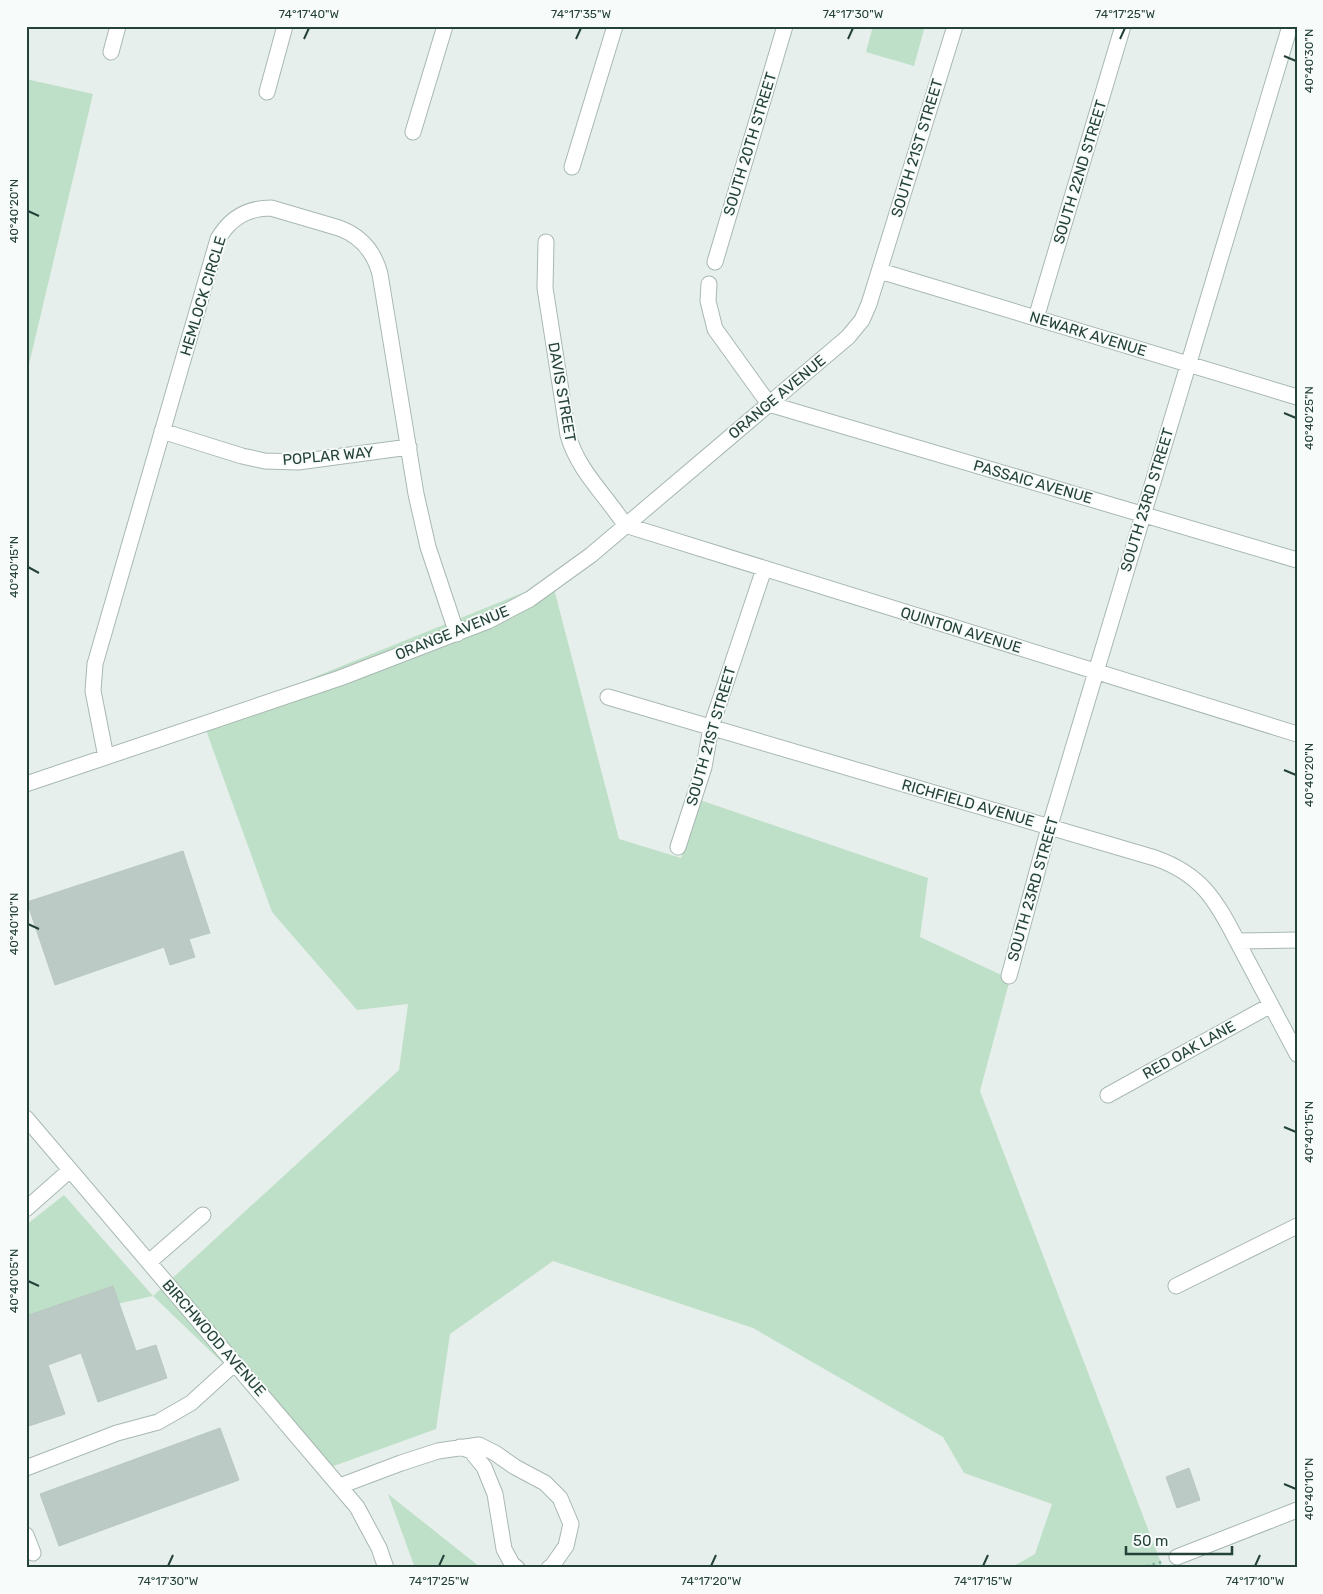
<svg xmlns="http://www.w3.org/2000/svg" width="1323" height="1594" font-family="Rubik,sans-serif">
	<rect width="100%" height="100%" fill="#e6efeb"/>
	<path fill="#bfe0c8" d="M873 26H925L914 66 866 52Z
		M26 79 93 94 26 377Z
		M552 581 619 839 681 858 700 800 928 878 920 937 1010 979 980 1091 1163 1568H1010L1035 1554 1052 1504 964 1473 943 1437 753 1328 553 1261 450 1334 436 1429 331 1467 153 1296 26 1324V1225L64 1195 153 1296 399 1070 408 1004 357 1010 272 912 203 722Z
		M388 1494 480 1567V1568H415Z"/>
	<path fill="#bbcac4" stroke="#b8c9c2" d="M183 851 210 933 189 939 195 957 170 965 164 947 55 985 27 902Z
		M113 1286 136 1351 156 1345 167 1378 98 1402 81 1353 48 1365 65 1414 26 1427V1316Z
		M220 1428 239 1480 59 1546 40 1494Z
		M1189 1468 1200 1500 1177 1508 1166 1477Z"/>
	<g fill="none" stroke-linecap="round" stroke-linejoin="round">
		<g stroke="#a8b8b2" stroke-width="17">
			<path id="minor" d="M111 52 118 26
				M267 92 285 26
				M413 132 445 26
				M572 167 615 26
				M546 242 545 288 568 435C578 471 606 495 625 525L1297 734
				M715 262 785 26
				M880 271 1297 397
				M709 284 708 301 715 329 769 404 1297 560
				M1036 318 1123 26
				M162 431 242 456 265 461 298 462 409 447
				M608 697 1155 858C1201 874 1216 900 1237 941L1297 940
				M106 757 93 691 95 664 218 239C230 218 247 208 271 208L339 228C361 236 374 251 380 274L416 494 428 547 457 634
				M26 784 340 678 488 621 530 599 591 555 848 337 862 320 869 304 955 26
				M678 847 704 767 711 727 764 569
				M1237 941 1297 1054
				M1009 976 1047 835 1290 26
				M1108 1095 1271 1005
				M26 1118 357 1507 379 1548 386 1568
				M26 1209 70 1170
				M149 1262 203 1215
				M1176 1286 1297 1226
				M460 1447 471 1451 484 1467 495 1494 504 1549 512 1564 517 1568
				M26 1468 117 1433 158 1422 191 1403 235 1363
				M340 1486 401 1463 438 1451 479 1445 495 1453 515 1467 545 1483 560 1498 571 1524 566 1546 552 1566 549 1568
				M26 1535 33 1553
				M1177 1557 1297 1510"/>
		</g>
		<path stroke="#86b3a5" stroke-width="2.5" stroke-dasharray="2.5 4" stroke-linecap="butt" d="M1140 1568 1165 1561"/>
		<use href="#minor" stroke="#fff" stroke-width="15"/>
	</g>
	<path fill="none" stroke="#24423a" stroke-width="2" d="M304 39 309 28M576 39 581 28M848 39 853 28M1120 39 1125 28M1284 56 1296 61M28 211 39 216M1284 413 1296 418M28 567 39 573M1284 770 1296 775M28 924 39 929M1284 1127 1296 1132M28 1281 39 1286M1284 1484 1296 1489M168 1566 173 1555M439 1566 444 1555M711 1566 716 1555M983 1566 988 1555M1255 1566 1260 1555"/>
	<g text-anchor="middle" dominant-baseline="central" stroke-width="4" stroke-linejoin="round" paint-order="stroke">
		<g font-size="15" fill="#24423a" stroke="#f7fbf9">
			<text transform="translate(750 144) rotate(-73)">SOUTH 20TH STREET</text>
			<text transform="translate(917 148) rotate(-73)">SOUTH 21ST STREET</text>
			<text transform="translate(1080 172) rotate(-73)">SOUTH 22ND STREET</text>
			<text transform="translate(203 296) rotate(-73)">HEMLOCK CIRCLE</text>
			<text transform="translate(1088 334) rotate(17)">NEWARK AVENUE</text>
			<text transform="translate(562 392) rotate(80)">DAVIS STREET</text>
			<text transform="translate(777 397) rotate(-40)">ORANGE AVENUE</text>
			<text transform="translate(328 456) rotate(-5)">POPLAR WAY</text>
			<text transform="translate(1033 482) rotate(16)">PASSAIC AVENUE</text>
			<text transform="translate(1147 500) rotate(-73)">SOUTH 23RD STREET</text>
			<text transform="translate(961 630) rotate(17)">QUINTON AVENUE</text>
			<text transform="translate(452 633) rotate(-22)">ORANGE AVENUE</text>
			<text transform="translate(711 736) rotate(-74)">SOUTH 21ST STREET</text>
			<text transform="translate(968 803) rotate(16)">RICHFIELD AVENUE</text>
			<text transform="translate(1033 889) rotate(-74)">SOUTH 23RD STREET</text>
			<text transform="translate(1189 1050) rotate(-29)">RED OAK LANE</text>
			<text transform="translate(214 1338) rotate(49)">BIRCHWOOD AVENUE</text>
		</g>
	</g>
	<rect width="1323" height="1594" fill="none" stroke="#f7fbf9" stroke-width="55"/>
	<path d="M1126 1546v8h106v-8" fill="none" stroke="#24423a" stroke-width="2.5"/>
	<text x="1133" y="1546" font-size="15" fill="#24423a" stroke="#f7fbf9" stroke-width="4" paint-order="stroke">50 m</text>
	<rect x="28" y="28" width="1268" height="1538" fill="none" stroke="#24423a" stroke-width="2"/>
	<g font-size="12" text-anchor="middle" fill="#24423a">
		<text x="309" y="18">74°17'40"W</text>
		<text x="581" y="18">74°17'35"W</text>
		<text x="853" y="18">74°17'30"W</text>
		<text x="1125" y="18">74°17'25"W</text>
		<text transform="translate(1309 61) rotate(-90)" y="4">40°40'30"N</text>
		<text transform="translate(14 211) rotate(-90)" y="4">40°40'20"N</text>
		<text transform="translate(1309 418) rotate(-90)" y="4">40°40'25"N</text>
		<text transform="translate(14 567) rotate(-90)" y="4">40°40'15"N</text>
		<text transform="translate(1309 775) rotate(-90)" y="4">40°40'20"N</text>
		<text transform="translate(14 924) rotate(-90)" y="4">40°40'10"N</text>
		<text transform="translate(1309 1132) rotate(-90)" y="4">40°40'15"N</text>
		<text transform="translate(14 1281) rotate(-90)" y="4">40°40'05"N</text>
		<text transform="translate(1309 1489) rotate(-90)" y="4">40°40'10"N</text>
		<text x="168" y="1585">74°17'30"W</text>
		<text x="439" y="1585">74°17'25"W</text>
		<text x="711" y="1585">74°17'20"W</text>
		<text x="983" y="1585">74°17'15"W</text>
		<text x="1255" y="1585">74°17'10"W</text>
	</g>
</svg>
